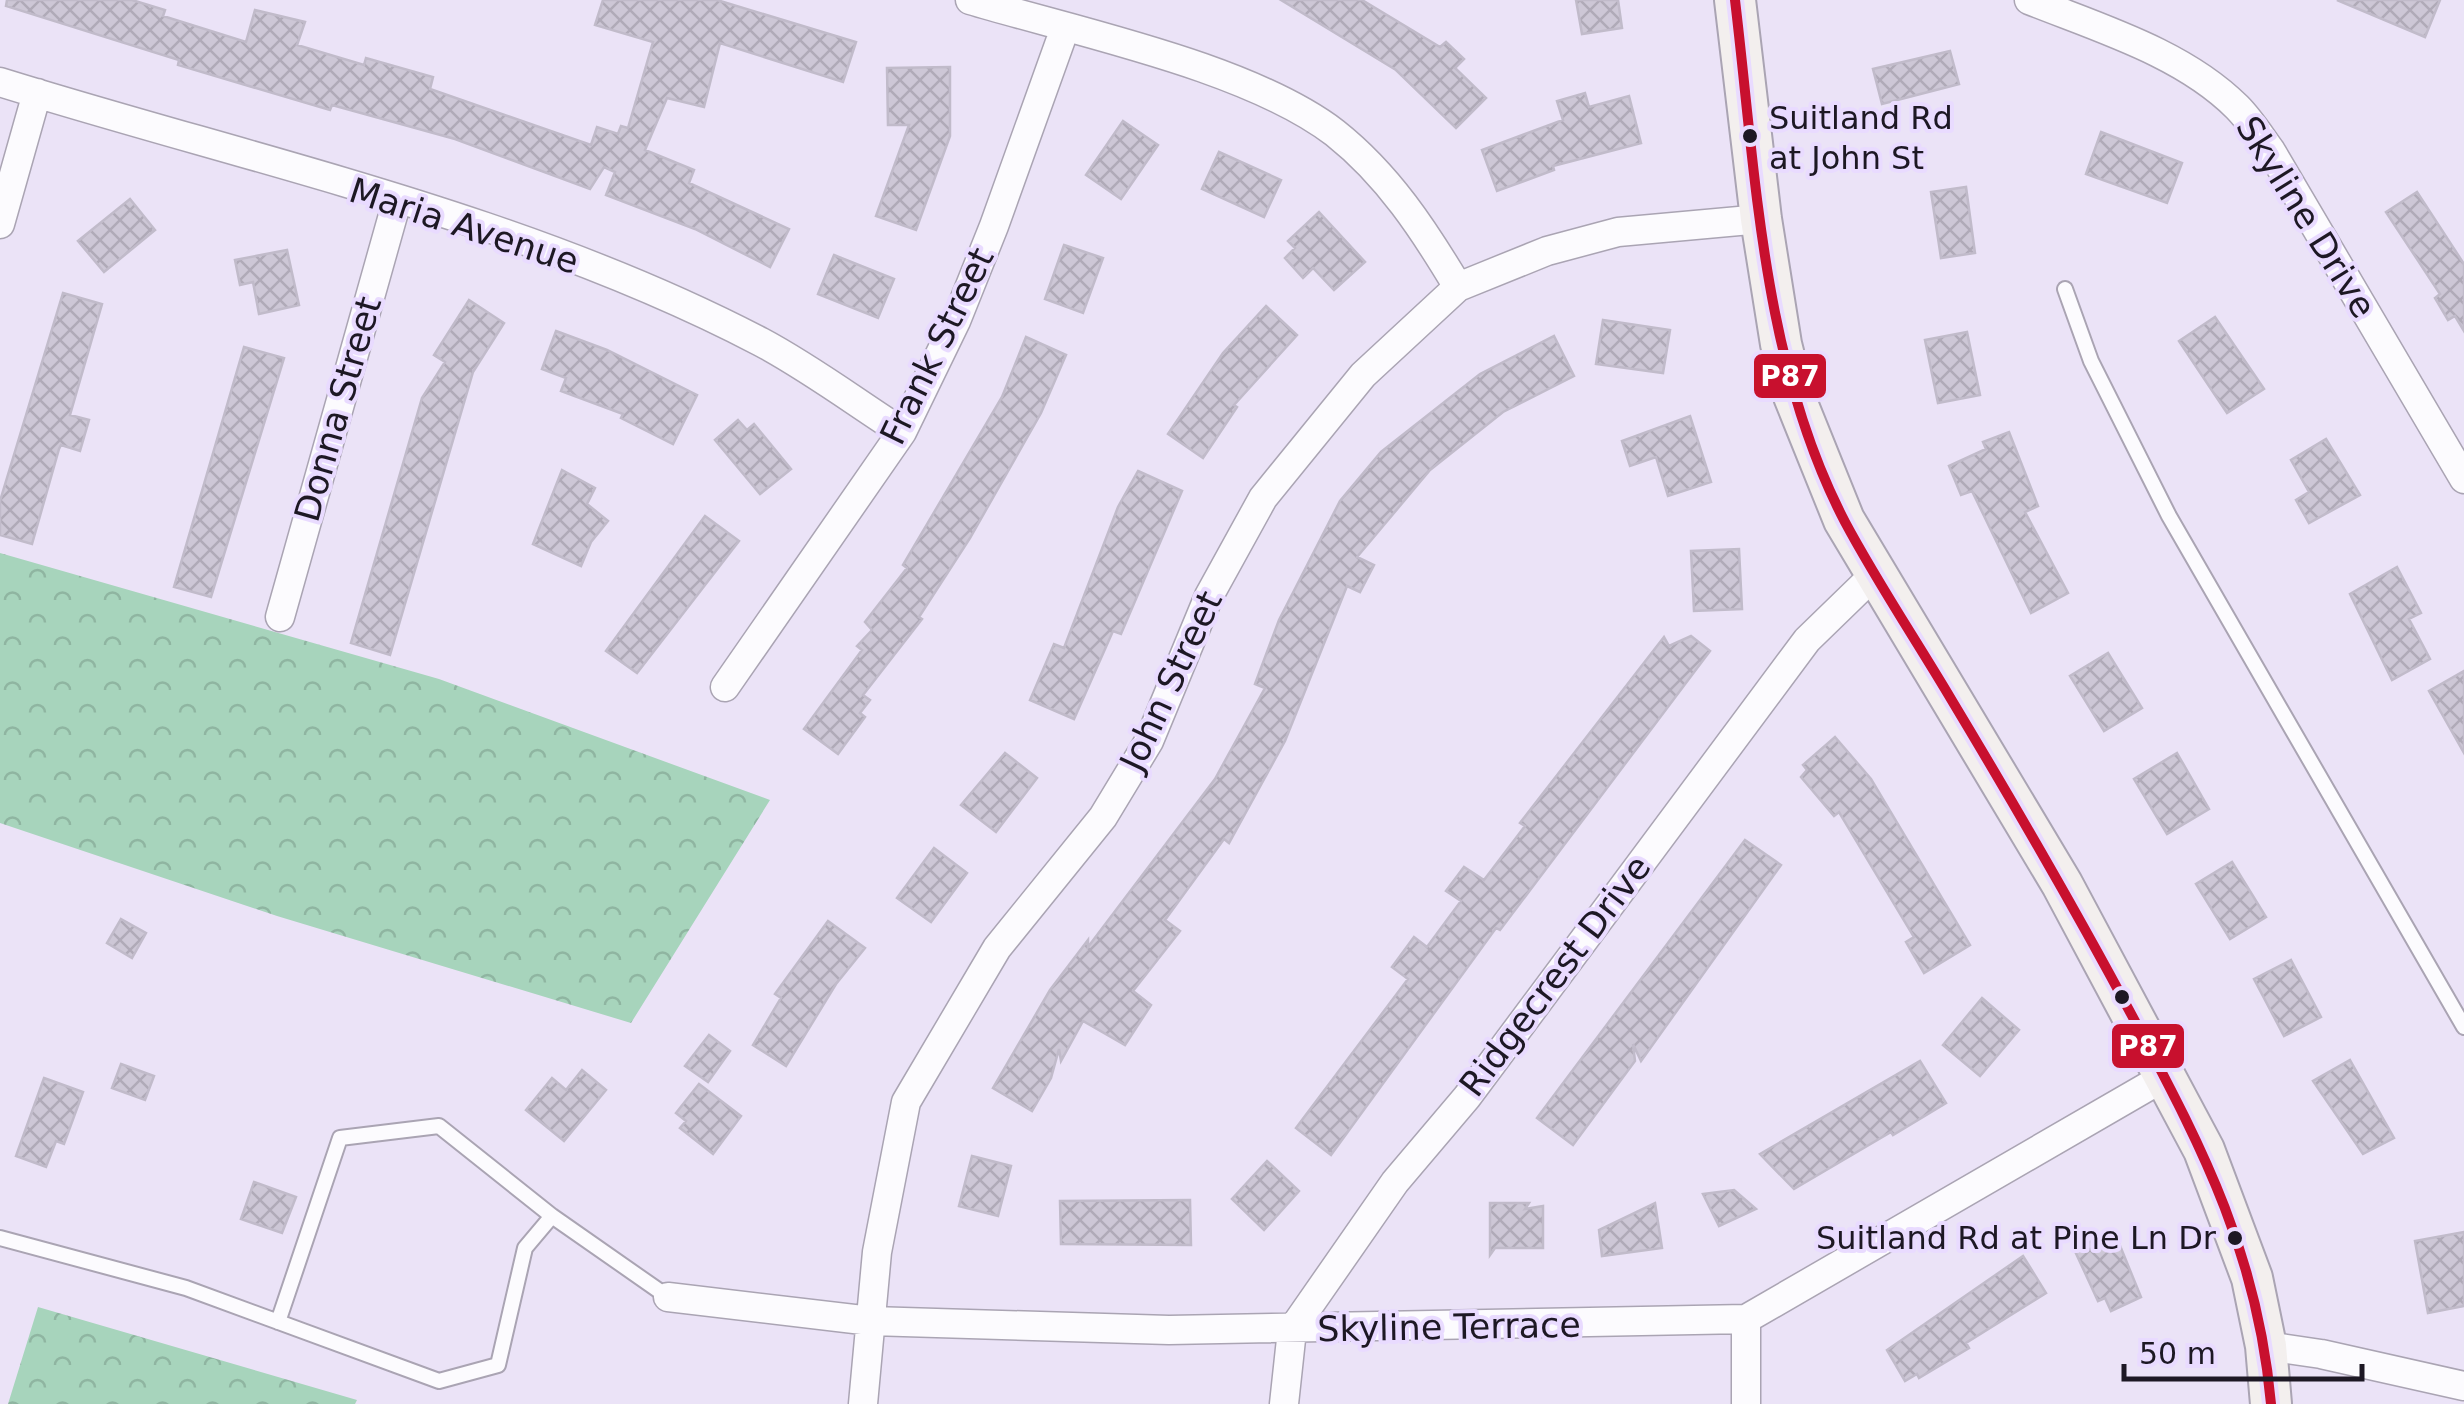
<svg xmlns="http://www.w3.org/2000/svg" width="2464" height="1404" font-family="'DejaVu Sans',sans-serif">
	<defs>
		<pattern id="forest-crowns" width="20" height="18" patternUnits="userSpaceOnUse" patternTransform="scale(2.5)"><rect width="20" height="18" fill="#a7d4bc"/><path d="M2 6a3 3 0 1 1 6 0M12 15a3 3 0 1 1 6 0" fill="none" stroke="#8fb5a1"/></pattern>
		<pattern id="building-cross-hatch" width="8" height="8" patternUnits="userSpaceOnUse" patternTransform="scale(2.5)"><rect width="8" height="8" fill="#cdc7d6"/><path d="M0 0l8 8M0 8l8-8" fill="none" stroke="#b0aab8"/></pattern>
	</defs>
	<rect width="100%" height="100%" fill="#ebe3f7"/>
	<path fill="url(#forest-crowns)" d="M0 553 439 679 770 800 631 1023 277 916 0 823Z
		M38 1307 357 1400 355 1404H8Z"/>
	<path fill="url(#building-cross-hatch)" stroke="#c1bbca" stroke-width="2.5" d="M7 0H132L165 10 163 16 246 42 255 10 305 22 297 45 364 65 366 58 433 77 430 89 591 145 597 127 618 134 621 126 628 128 653 42 595 25 603 0H717L856 42 843 82 720 43 704 107 667 98 645 150 694 170 689 183 789 229 770 267 695 229 606 195 615 172 604 167 590 189 455 139 332 105 330 110 178 65 179 60 6 6Z
		M1281 0H1362L1440 47 1446 42 1464 59 1455 68 1486 98 1456 128 1396 70Z
		M1576 0H1618L1622 28 1582 34Z
		M2337 0H2440L2425 37Z
		M1950 51 1959 84 1882 104 1873 69Z
		M950 67V136L916 230 876 216 909 125H888L887 68Z
		M1585 93 1589 107 1629 96 1641 143 1553 166 1554 170 1497 191 1482 150 1563 120 1557 101Z
		M1123 121 1158 145 1121 199 1086 175Z
		M2101 132 2182 163 2167 203 2086 174Z
		M1219 152 1281 180 1264 217 1202 189Z
		M1966 187 1975 253 1941 258 1931 192Z
		M2417 192 2464 264V331L2455 316 2448 320 2435 298 2440 294 2386 212Z
		M130 199 155 230 104 272 78 241Z
		M1319 212 1365 262 1334 290 1313 268 1303 278 1285 258 1295 248 1288 241Z
		M1064 245 1103 258 1083 313 1045 299Z
		M287 250 299 305 259 314 253 282 240 285 235 260Z
		M834 255 894 279 878 318 818 294Z
		M63 293 102 304 70 415 89 420 80 451 61 445 59 449 32 544 0 535V501Z
		M469 300 504 323 473 372 390 655 351 643 422 398 445 362 434 355Z
		M1266 306 1297 335 1234 405 1237 407 1203 458 1168 434 1223 353Z
		M2215 317 2264 389 2227 413 2179 341Z
		M1603 320 1670 330 1663 373 1596 364Z
		M556 331 607 350 697 395 673 444 621 418 623 414 561 391 566 378 542 369Z
		M1967 332 1980 395 1938 403 1925 340Z
		M1554 336 1574 376 1503 412 1430 470 1357 557 1374 565 1360 592 1347 586 1285 741 1229 843 1224 839 1165 920 1180 931 1133 991 1151 1005 1125 1045 1083 1021 1061 1061 1059 1049 1051 1078 1032 1111 993 1088 1050 990 1088 940V947L1215 779 1265 688 1255 684 1279 620 1340 501 1381 452 1480 374Z
		M1026 337 1066 355 1041 413 970 538 919 617 922 619 863 695 870 700 860 713 865 717 838 754 804 729 862 650 857 646 872 630 865 622 907 568 903 565 1002 397Z
		M244 347 284 358 211 597 174 587Z
		M1690 416 1711 482 1668 496 1656 457 1630 466 1622 441Z
		M738 420 747 430 754 424 791 469 760 494 715 440Z
		M2009 432 2038 506 2025 512 2068 593 2031 613 1972 491 1961 495 1949 466 1986 449 1983 442Z
		M2326 439 2360 495 2309 523 2296 500 2309 492 2291 460Z
		M562 470 595 488 587 504 608 521 591 542 581 566 533 544Z
		M1138 471 1182 491 1121 634 1113 631 1074 719 1030 700 1054 644 1064 648 1118 507Z
		M705 516 739 541 637 673 606 651Z
		M1739 549 1742 609 1694 611 1691 551Z
		M2397 567 2421 613 2409 619 2430 659 2392 680 2350 594Z
		M1691 636 1710 651 1500 930 1496 928 1331 1155 1296 1128 1408 979 1392 967 1414 937 1427 947 1461 901 1446 891 1464 867 1484 880 1525 826 1520 823 1664 637 1669 646Z
		M2108 653 2142 708 2104 731 2070 676Z
		M2464 671V753L2429 691Z
		M1835 737 1871 779 1970 945 1924 973 1906 942 1914 937 1839 812 1834 816 1801 777 1807 770 1803 765Z
		M1005 753 1037 778 996 832 961 805Z
		M2177 753 2209 809 2167 834 2134 779Z
		M1745 840 1781 865 1641 1061 1633 1044 1635 1061 1573 1145 1537 1118Z
		M934 848 967 873 931 922 897 898Z
		M2232 862 2266 917 2230 939 2196 884Z
		M121 919 146 933 132 958 107 943Z
		M828 921 865 948 836 984 786 1066 753 1045 781 998 775 994Z
		M2291 960 2321 1017 2284 1036 2254 979Z
		M1982 998 2019 1030 1980 1076 1943 1045Z
		M709 1035 730 1051 708 1082 685 1066Z
		M2350 1060 2394 1138 2363 1154 2313 1081Z
		M1920 1061 1946 1103 1893 1135 1891 1132 1794 1189 1760 1154Z
		M121 1064 154 1076 145 1100 112 1088Z
		M582 1070 606 1090 564 1141 526 1110 552 1078 566 1090Z
		M44 1078 83 1092 64 1144 56 1141 46 1167 16 1156Z
		M699 1084 741 1116 713 1154 680 1128 686 1121 676 1113Z
		M972 1156 1011 1166 998 1216 959 1206Z
		M1267 1161 1299 1191 1264 1230 1232 1199Z
		M254 1182 296 1197 282 1233 241 1219Z
		M1734 1190 1756 1209 1719 1226 1703 1194Z
		M1190 1200 1191 1245 1061 1244 1060 1201Z
		M1490 1203H1529L1525 1209 1543 1206V1248H1495L1490 1255Z
		M1655 1203 1662 1248 1602 1256 1599 1230Z
		M2114 1231 2141 1297 2111 1311 2105 1298 2098 1301 2074 1249Z
		M2464 1232V1306L2428 1313 2415 1241Z
		M2023 1256 2046 1293 1966 1343 1969 1348 1919 1378 1917 1374 1905 1381 1887 1350Z"/>
	<g fill="none" stroke-linecap="round" stroke-linejoin="round">
		<g stroke="#aaa4b3" stroke-width="18">
			<path id="service" d="M2065 289 2091 361 2169 516 2464 1027
				M0 1238 186 1288 439 1381 498 1365 525 1248 552 1216
				M278 1322 340 1138 439 1126 552 1216 668 1297"/>
		</g>
		<g stroke="#aaa4b3" stroke-width="31">
			<path id="minor" d="M970 0C1077 32 1249 67 1335 133 1388 175 1424 230 1458 287
				M2029 0C2099 28 2183 53 2237 107 2250 120 2260 136 2271 151L2464 479
				M0 82C254 161 524 218 761 342 810 368 855 402 902 432
				M0 224 37 93
				M280 617 397 201
				M725 687 902 432 956 321 994 226 1065 28
				M668 1297 871 1321 1169 1330 1746 1319 2166 1076
				M2266 1346 2321 1354 2464 1386
				M863 1404 877 1252 906 1102 997 948 1103 817 1149 741 1209 596 1263 498 1363 375 1458 287 1547 251 1618 232 1761 219
				M1284 1404 1292 1330 1395 1182 1467 1097 1807 640 1876 573
				M1746 1404V1319"/>
		</g>
		<g stroke="#aaa4b3" stroke-width="44">
			<path id="secondary" d="M1735 0 1761 219 1781 344 1794 396 1844 520 2062 884 2204 1150 2252 1278 2266 1346 2271 1404"/>
		</g>
		<use href="#service" stroke="#fcfbfe" stroke-width="14"/>
		<use href="#minor" stroke="#fcfbfe" stroke-width="28"/>
		<use href="#secondary" stroke="#f3efee" stroke-width="40"/>
		<g stroke="#e9dbff" stroke-width="18">
			<path id="bus-1" d="M1735 0C1756 175 1762 363 1845 522 1877 582 1916 640 1951 699 2016 807 2078 914 2137 1025 2205 1153 2258 1257 2271 1404"/>
		</g>
		<use href="#bus-1" stroke="#c8102e" stroke-width="10"/>
	</g>
	<g fill="#1d1824" stroke="#e9dbff" stroke-width="4">
		<circle cx="1750" cy="136" r="9"/>
		<circle cx="2122" cy="997" r="9"/>
		<circle cx="2235" cy="1238" r="9"/>
	</g>
	<g text-anchor="middle" dominant-baseline="central" stroke-width="8" stroke-linejoin="round" paint-order="stroke">
		<g font-size="32" fill="#1d1824" stroke="#e9dbff" text-anchor="start">
			<text x="1769" y="118">Suitland Rd<tspan x="1769" dy="40">at John St</tspan></text>
			<text x="2216" y="1238" text-anchor="end">Suitland Rd at Pine Ln Dr</text>
		</g>
		<g font-size="35" fill="#1d1824" stroke="#e9dbff">
			<text transform="translate(2306 217) rotate(58)">Skyline Drive</text>
			<text transform="translate(464 226) rotate(18)">Maria Avenue</text>
			<text transform="translate(937 346) rotate(-64)">Frank Street</text>
			<text transform="translate(338 409) rotate(-74)">Donna Street</text>
			<text transform="translate(1171 681) rotate(-65)">John Street</text>
			<text transform="translate(1555 976) rotate(-53)">Ridgecrest Drive</text>
			<text transform="translate(1449 1327) rotate(-1)">Skyline Terrace</text>
		</g>
	</g>
	<g stroke="#e9dbff" stroke-width="4">
		<rect x="1752" y="352" width="76" height="48" rx="10" fill="#c8102e"/>
		<rect x="2110" y="1022" width="76" height="48" rx="10" fill="#c8102e"/>
	</g>
	<g font-size="28" text-anchor="middle" font-weight="bold" fill="#fff">
		<text x="1790" y="386">P87</text>
		<text x="2148" y="1056">P87</text>
	</g>
	<path d="M2124 1364v15h238v-15" fill="none" stroke="#1d1824" stroke-width="5"/>
	<text x="2139" y="1364" font-size="30" fill="#1d1824" stroke="#e9dbff" stroke-width="8" paint-order="stroke">50 m</text>
</svg>
